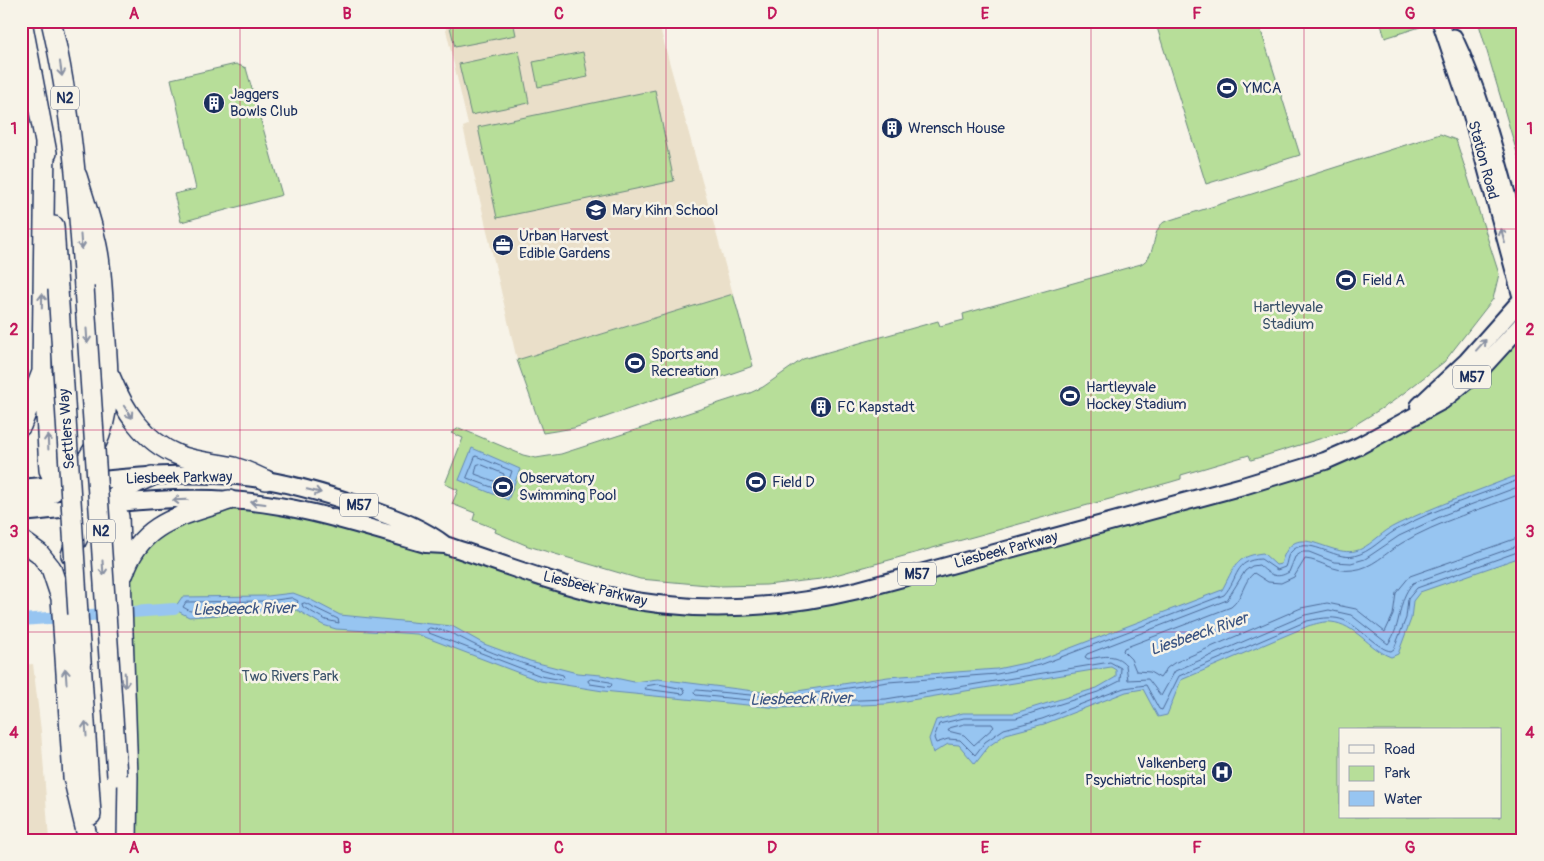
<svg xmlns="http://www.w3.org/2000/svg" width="1544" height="861" font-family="Pangolin,sans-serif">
	<rect width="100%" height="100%" fill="#f7f3e8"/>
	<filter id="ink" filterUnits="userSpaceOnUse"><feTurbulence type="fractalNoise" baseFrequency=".02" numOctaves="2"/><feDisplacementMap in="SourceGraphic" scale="10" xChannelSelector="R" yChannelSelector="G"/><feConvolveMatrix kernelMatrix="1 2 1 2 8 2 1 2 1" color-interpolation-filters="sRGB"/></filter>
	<g filter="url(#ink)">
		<path fill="#eadfc9" d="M444 21H658L733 294 517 360 463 127 468 125Z
			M33 664 41 731 49 840H21V665Z"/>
		<path fill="#b7de99" stroke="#69867c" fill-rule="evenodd" d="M457 21H513L516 35 455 47 449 23Z
			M1155 21H1258L1300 155 1206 184Z
			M1380 21H1418L1420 27 1385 38Z
			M1478 21H1523V173Z
			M519 51 529 103 471 115 459 64Z
			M583 52 588 77 538 87 533 62Z
			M236 64 246 68 282 195 181 222 174 194 196 189 171 79Z
			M655 90 674 181 497 218 478 127Z
			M1440 134 1456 140 1499 274 1493 299 1444 362 1392 402 1345 431 1251 460 1249 455 1181 475V479L1171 482 821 579 766 585 719 586 640 579 528 546 495 532 496 529 473 520 475 513 452 504 458 490 445 484 463 438 451 433 459 428 523 455 536 458 561 454 750 393 763 387 803 359 938 321 940 326 964 320 963 314 1141 264C1158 255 1150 232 1164 222Z
			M733 294 753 366 574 428 543 433 517 360Z
			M1523 323V840H127L126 567 173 519 260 503 605 595 773 606 1243 486 1379 435ZM1340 730H1500V817H1340Z"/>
		<path fill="#97c5f1" stroke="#6589b6" d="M472 448 520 469 508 500 459 480Z
			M1523 473V554L1515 559 1420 592 1413 601 1411 619 1398 654 1391 657C1369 649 1355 624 1331 622 1324 621 1315 624 1308 626L1181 680 1167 715 1158 717 1143 689 1126 692 1044 724 1006 734 989 746 975 764 959 745 948 744 933 753 929 739 936 720 963 713H1015L1097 688 1116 677V670L1111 667 887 704 778 708 603 691 540 681 417 634 336 629 323 625 297 610 189 617 174 609 182 597 268 596 293 593 309 599 340 615 452 626 484 644 530 661 577 673 601 675 634 682 658 679 778 694 888 677 997 669 1039 660 1222 590C1234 568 1235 556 1263 553L1276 565 1281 564C1295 514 1331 563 1361 549 1373 543 1383 531 1396 525 1437 505 1480 490 1523 473Z"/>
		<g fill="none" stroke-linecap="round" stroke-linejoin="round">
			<path stroke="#4d6b99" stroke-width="1" d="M476 456 512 471 505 492 467 478Z
				M480 464 504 474 502 484 475 474 477 465Z
				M1523 478C1481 495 1436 508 1396 530 1382 538 1371 552 1354 556 1334 561 1306 533 1290 553 1287 556 1287 563 1285 567L1277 570 1261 559C1234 560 1239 578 1224 595L1040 665 997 674 888 682 782 698 780 701 783 703 886 699 1110 662 1121 668 1120 681 1098 692 1016 718H964L939 724 934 738 936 743 948 739 960 740 975 755 985 742 1004 729 1042 719 1124 688 1146 685 1159 709 1162 710 1179 676 1307 621C1344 613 1346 620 1374 642 1380 646 1384 650 1391 651L1394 649 1406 618 1408 599 1417 588 1523 550
				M1523 485 1446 514 1399 536 1365 559 1351 563 1334 562 1309 552H1302L1295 557 1289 572C1276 580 1269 574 1259 565L1252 566 1245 571 1227 600 1087 654 1085 657 1088 659C1102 657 1115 652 1126 665L1128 680 1148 679 1161 696 1175 671 1305 615 1329 610 1351 615 1388 644C1403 624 1396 602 1413 583L1523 544
				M1523 493C1483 509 1439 521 1402 543 1385 553 1373 568 1353 570 1334 573 1321 560 1305 559L1294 577 1281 583 1268 582 1254 573C1243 581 1243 598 1231 607L1124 648 1123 651 1131 659 1136 671 1150 672 1160 678 1167 668 1174 663 1301 608 1327 603 1356 609 1385 632 1393 615 1396 593 1410 576 1523 536
				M292 598 298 601 297 604 190 611 183 607 186 602 268 601Z
				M305 603 338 619 339 623 326 620 303 607 302 604Z
				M430 628C456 632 462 640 484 649 510 660 536 668 563 675L564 678 562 680 541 676 429 633 427 630Z
				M591 679 610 682 612 685 610 687 590 684 588 681Z
				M658 684 684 689 685 692 683 694 645 689 647 686Z
				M697 690 761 696 763 699 760 701 696 695 694 693Z
				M965 724H992L994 727 974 745 964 735 948 731 950 728Z"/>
			<path stroke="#97c5f1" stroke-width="12" d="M21 620 174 609"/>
			<g stroke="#1b2f5e" stroke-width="19">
				<path id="secondary" d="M1440 21 1470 110 1523 304
					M1454 37C1486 104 1502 180 1523 251"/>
			</g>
			<g stroke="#1b2f5e" stroke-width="20">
				<path id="primary" d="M1419 406 1467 361 1523 298
					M21 488C93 482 165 470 237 476 282 480 328 494 370 509 397 519 422 527 445 545
					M21 513C90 507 160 495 230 500 297 504 362 526 426 544L445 545C498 562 551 583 605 595 689 614 775 610 858 590L1243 486 1325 461 1359 446 1442 401 1482 368 1523 323"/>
			</g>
			<g stroke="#1b2f5e" stroke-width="22">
				<path id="highway" d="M22 21 47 153
					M51 21C72 109 78 198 84 287
					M54 226 58 289
					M110 376C124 410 143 441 178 455 195 462 216 463 234 467 245 470 256 476 266 480
					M44 377 49 470 54 480 73 490
					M21 426 42 372 45 143
					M72 484 113 509 119 516 128 777 127 840
					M21 506C57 495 86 471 100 435 114 398 106 352 104 314 102 291 102 268 97 246 92 222 84 199 77 176
					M21 540 39 553 51 568 61 598 73 777 88 840
					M71 555C82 517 117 490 152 476
					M124 573C141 521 183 516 229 500
					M78 614 91 815"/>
			</g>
			<use href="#secondary" stroke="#f7f3e8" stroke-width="15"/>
			<use href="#primary" stroke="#f7f3e8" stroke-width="16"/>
			<use href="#highway" stroke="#f7f3e8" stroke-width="19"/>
			<g stroke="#1b2f5e" stroke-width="22" stroke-linecap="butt">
				<path id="highway-bridge" d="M84 287 117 776
					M58 289 78 614"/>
			</g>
			<use href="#highway-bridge" stroke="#f7f3e8" stroke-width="19"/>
		</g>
		<defs><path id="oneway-shaft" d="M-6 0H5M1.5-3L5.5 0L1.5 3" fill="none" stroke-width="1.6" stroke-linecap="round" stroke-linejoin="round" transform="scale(1.25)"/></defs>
		<g stroke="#8991a3">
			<use href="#oneway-shaft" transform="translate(61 69) rotate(82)"/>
			<use href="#oneway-shaft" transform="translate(1503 236) rotate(-105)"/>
			<use href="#oneway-shaft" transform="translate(81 242) rotate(86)"/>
			<use href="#oneway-shaft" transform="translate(42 301) rotate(-89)"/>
			<use href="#oneway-shaft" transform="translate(87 336) rotate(86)"/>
			<use href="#oneway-shaft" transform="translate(1481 345) rotate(-48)"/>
			<use href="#oneway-shaft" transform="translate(128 412) rotate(56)"/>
			<use href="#oneway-shaft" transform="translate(48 442) rotate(-93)"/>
			<use href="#oneway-shaft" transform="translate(314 491) rotate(14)"/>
			<use href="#oneway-shaft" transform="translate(180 500) rotate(178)"/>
			<use href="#oneway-shaft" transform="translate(258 503) rotate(-173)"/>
			<use href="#oneway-shaft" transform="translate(103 568) rotate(86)"/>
			<use href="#oneway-shaft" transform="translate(66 676) rotate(-94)"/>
			<use href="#oneway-shaft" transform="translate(125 680) rotate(88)"/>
			<use href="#oneway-shaft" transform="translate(86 729) rotate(-94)"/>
		</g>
	</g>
	<path fill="none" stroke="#c2185b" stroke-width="1" stroke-opacity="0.55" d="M240 21V840M453 21V840M666 21V840M878 21V840M1091 21V840M1304 21V840M21 229H1523M21 430H1523M21 632H1523"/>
	<defs>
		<g id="stadium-disc" transform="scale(1.125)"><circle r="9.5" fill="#1b2f5e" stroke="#f7f3e8"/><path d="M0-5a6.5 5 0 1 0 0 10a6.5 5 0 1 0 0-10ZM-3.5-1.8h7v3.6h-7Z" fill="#fff"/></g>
		<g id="building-disc" transform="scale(1.125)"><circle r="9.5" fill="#1b2f5e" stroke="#f7f3e8"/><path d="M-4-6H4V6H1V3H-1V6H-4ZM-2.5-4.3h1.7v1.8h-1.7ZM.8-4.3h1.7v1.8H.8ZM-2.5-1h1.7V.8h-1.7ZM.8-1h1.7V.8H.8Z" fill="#fff"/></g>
		<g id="school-disc" transform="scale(1.125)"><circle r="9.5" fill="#1b2f5e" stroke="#f7f3e8"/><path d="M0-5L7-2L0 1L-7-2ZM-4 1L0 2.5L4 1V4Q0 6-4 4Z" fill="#fff"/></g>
		<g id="office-disc" transform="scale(1.125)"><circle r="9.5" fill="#1b2f5e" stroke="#f7f3e8"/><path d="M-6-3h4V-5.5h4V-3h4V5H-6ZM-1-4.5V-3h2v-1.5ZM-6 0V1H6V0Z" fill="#fff"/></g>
		<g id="hospital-disc" transform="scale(1.125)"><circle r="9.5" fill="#1b2f5e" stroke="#f7f3e8"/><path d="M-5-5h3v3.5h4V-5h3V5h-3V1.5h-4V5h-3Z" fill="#fff"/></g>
	</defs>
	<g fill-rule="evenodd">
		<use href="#stadium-disc" x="1227" y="88"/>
		<use href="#building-disc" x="214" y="103"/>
		<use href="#building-disc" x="892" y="128"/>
		<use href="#school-disc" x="596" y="210"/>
		<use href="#office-disc" x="503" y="245"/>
		<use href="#stadium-disc" x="1346" y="280"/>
		<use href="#stadium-disc" x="635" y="363"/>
		<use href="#stadium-disc" x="1070" y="396"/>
		<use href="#building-disc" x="821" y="407"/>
		<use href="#stadium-disc" x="756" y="482"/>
		<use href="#stadium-disc" x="503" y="487"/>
		<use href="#hospital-disc" x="1222" y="772"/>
	</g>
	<g text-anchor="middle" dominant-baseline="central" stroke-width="5" stroke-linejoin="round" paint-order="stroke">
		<g fill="#f7f3e8" stroke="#5d6a87" stroke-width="1">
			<rect x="51" y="86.5" width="28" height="23" rx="4"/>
			<rect x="1453" y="365.5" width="38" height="23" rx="4"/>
			<rect x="340" y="493.5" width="38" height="23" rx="4"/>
			<rect x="87" y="519.5" width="28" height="23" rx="4"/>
			<rect x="898" y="562.5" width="38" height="23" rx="4"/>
		</g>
		<g font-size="14" font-weight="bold" fill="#1b2f5e">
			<text x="65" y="98">N2</text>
			<text x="1472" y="377">M57</text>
			<text x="359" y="505">M57</text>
			<text x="101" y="531">N2</text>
			<text x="917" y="574">M57</text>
		</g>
		<g font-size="15" fill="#1b2f5e" stroke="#f7f3e8" text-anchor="start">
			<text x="1243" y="88">YMCA</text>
			<text x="230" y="94">Jaggers<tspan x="230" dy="17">Bowls Club</tspan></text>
			<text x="908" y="128">Wrensch House</text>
			<text x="612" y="210">Mary Kihn School</text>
			<text x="519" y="236">Urban Harvest<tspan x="519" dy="17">Edible Gardens</tspan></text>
			<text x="1362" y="280">Field A</text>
			<text x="651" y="354">Sports and<tspan x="651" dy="17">Recreation</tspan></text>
			<text x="1086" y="387">Hartleyvale<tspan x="1086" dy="17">Hockey Stadium</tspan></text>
			<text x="837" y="407">FC Kapstadt</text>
			<text x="519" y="478">Observatory<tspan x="519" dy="17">Swimming Pool</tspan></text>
			<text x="772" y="482">Field D</text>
			<text x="1206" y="763" text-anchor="end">Valkenberg<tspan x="1206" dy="17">Psychiatric Hospital</tspan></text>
		</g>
		<g font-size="15" fill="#1b2f5e" stroke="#f7f3e8">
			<text transform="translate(1483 160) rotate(75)">Station Road</text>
			<text transform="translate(67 429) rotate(-94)">Settlers Way</text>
			<text transform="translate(179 478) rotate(-1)">Liesbeek Parkway</text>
			<text transform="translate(1006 550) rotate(-15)">Liesbeek Parkway</text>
			<text transform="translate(595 589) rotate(14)">Liesbeek Parkway</text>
		</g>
		<g font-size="15" fill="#3a526a" stroke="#f7f3e8">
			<text x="1288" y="307">Hartleyvale<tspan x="1288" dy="17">Stadium</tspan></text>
			<text x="290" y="676">Two Rivers Park</text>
		</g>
		<g font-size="16" font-style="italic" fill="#3a5483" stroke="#f7f3e8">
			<text transform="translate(244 609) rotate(-1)">Liesbeeck River</text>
			<text transform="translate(1199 634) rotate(-19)">Liesbeeck River</text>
			<text transform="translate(801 699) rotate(-1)">Liesbeeck River</text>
		</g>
	</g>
	<rect width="1544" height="861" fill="none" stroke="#f7f3e8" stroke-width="55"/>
	<rect x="1339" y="728" width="162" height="90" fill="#f7f3e8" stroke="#9fa5b1"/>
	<rect x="1349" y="745" width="25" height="8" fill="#f7f3e8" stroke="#9fa5b1"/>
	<text x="1384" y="754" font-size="15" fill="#1b2f5e">Road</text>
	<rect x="1349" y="766" width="25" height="15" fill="#b7de99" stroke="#9fa5b1"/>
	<text x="1384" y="778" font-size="15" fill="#1b2f5e">Park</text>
	<rect x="1349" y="791" width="25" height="15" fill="#97c5f1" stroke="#9fa5b1"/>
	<text x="1384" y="804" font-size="15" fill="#1b2f5e">Water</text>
	<rect x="28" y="28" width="1488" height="806" fill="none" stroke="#c2185b" stroke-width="2"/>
	<g font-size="16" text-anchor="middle" font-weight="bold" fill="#c2185b">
		<text x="134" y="19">A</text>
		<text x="347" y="19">B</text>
		<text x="559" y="19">C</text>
		<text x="772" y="19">D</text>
		<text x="985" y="19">E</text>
		<text x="1197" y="19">F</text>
		<text x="1410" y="19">G</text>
		<text x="14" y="134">1</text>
		<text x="1530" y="134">1</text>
		<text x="14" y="335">2</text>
		<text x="1530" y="335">2</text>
		<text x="14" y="537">3</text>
		<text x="1530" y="537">3</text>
		<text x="14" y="738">4</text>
		<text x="1530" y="738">4</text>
		<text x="134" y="853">A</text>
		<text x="347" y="853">B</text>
		<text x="559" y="853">C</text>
		<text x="772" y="853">D</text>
		<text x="985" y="853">E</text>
		<text x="1197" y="853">F</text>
		<text x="1410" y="853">G</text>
	</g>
</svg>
